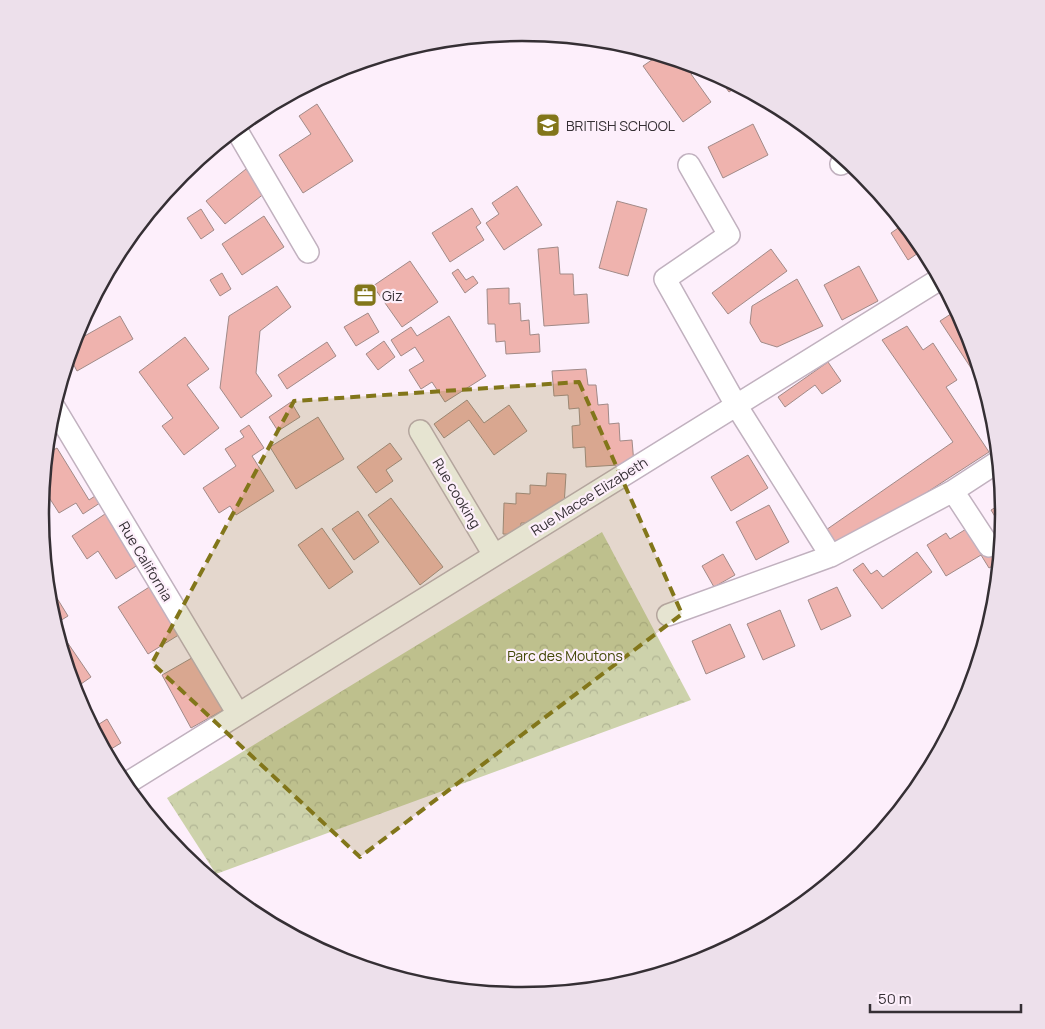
<svg xmlns="http://www.w3.org/2000/svg" width="1045" height="1029" font-family="Manrope,sans-serif">
	<defs>
		<pattern id="park-crowns" width="20" height="18" patternUnits="userSpaceOnUse" patternTransform="scale(1.25)"><rect width="20" height="18" fill="#cdd2ab"/><path d="M2 6a3 3 0 1 1 6 0M12 15a3 3 0 1 1 6 0" fill="none" stroke="#b1b594"/></pattern>
	</defs>
	<rect width="100%" height="100%" fill="#fdeffb"/>
	<path fill="url(#park-crowns)" d="M602 532 691 700 216 874 167 798Z"/>
	<path fill="#efb3ae" stroke="#a18a88" d="M659 55 700 67 691 74 711 102 683 122 643 66Z
		M716 74 738 86 729 92Z
		M317 104 353 161 303 193 279 155 311 134 299 116Z
		M753 124 768 155 723 178 708 147Z
		M246 169 265 193 225 224 206 201Z
		M517 186 542 225 504 250 486 223 499 214 492 203Z
		M617 201 647 209 628 276 599 268Z
		M472 208 481 223 476 227 484 240 450 262 432 233Z
		M201 209 214 230 201 239 187 218Z
		M264 216 284 247 242 275 222 244Z
		M904 224 924 249 908 260 891 233Z
		M558 247 560 274H573L574 295 587 294 589 323 544 326 538 249Z
		M771 249 787 271 728 314 712 293Z
		M410 261 438 302 402 327 373 286Z
		M859 266 878 301 842 320 824 285Z
		M458 269 466 280 473 276 478 283 465 293 452 273Z
		M222 273 231 289 220 296 210 280Z
		M797 279 823 326 777 347 761 342 750 323 752 306Z
		M277 286 291 307 260 331 256 373 272 396 241 418 220 388 229 316Z
		M509 288V304L520 303 521 321 529 320 530 335 539 334 540 352 506 354 505 341 496 342 495 324H488L487 289Z
		M957 310 968 330 978 363 971 368 940 321Z
		M368 313 379 332 356 346 344 327Z
		M120 316 133 339 77 371 69 356 74 342Z
		M449 316 486 376 445 402 432 382 421 389 409 370 424 361 415 347 401 356 391 340 411 327 417 336Z
		M907 326 923 350 933 343 957 380 946 387 989 452 841 548 823 532 953 442 882 340Z
		M185 337 209 369 187 385 219 428 184 455 162 426 173 418 139 372Z
		M384 341 395 357 378 370 366 354Z
		M327 342 336 356 287 389 278 375Z
		M828 362 841 381 822 394 815 385 785 407 778 397Z
		M586 369 588 385H596L598 405 608 404 609 424 619 423 620 441 632 440 634 464 586 467 585 447 573 448 572 426 580 425 579 408 569 409 568 395 554 396 552 371Z
		M467 400 484 423 509 405 527 431 494 455 469 420 444 438 434 424Z
		M291 402 300 417 278 431 269 417Z
		M318 417 344 459 296 489 270 447Z
		M249 425 264 448 252 456 274 491 236 515 230 506 219 513 203 488 236 466 225 449 244 437 240 431Z
		M390 443 402 459 386 470 393 481 376 493 357 467Z
		M57 448 89 500 98 494 103 501 83 514 76 503 59 513 43 488 46 454Z
		M748 455 768 488 731 511 711 477Z
		M547 473 566 474 564 506 555 505V517L537 516V523H521L520 535 503 534 504 503 516 504V493L530 494V485L546 486Z
		M391 498 443 567 420 585 368 515Z
		M1003 503 1004 515 1003 530 991 510Z
		M769 505 789 542 756 560 736 522Z
		M111 510 144 561 116 579 98 551 87 559 72 536Z
		M358 511 379 542 354 560 332 529Z
		M971 526 999 545 1001 549 1000 562 989 568 981 555 946 576 927 545 946 533 950 539Z
		M322 528 353 572 329 589 298 545Z
		M917 552 932 572 882 609 853 570 863 563 871 574 877 570 883 577Z
		M723 554 735 575 714 587 702 566Z
		M47 582 68 616 55 624 50 608Z
		M154 584 185 631 148 654 118 607Z
		M837 587 851 616 821 630 808 600Z
		M780 610 795 646 763 660 747 624Z
		M730 624 745 657 706 674 692 641Z
		M63 636 91 677 74 689 59 639Z
		M197 655 227 708 191 728 162 675Z
		M107 719 121 743 106 752 93 728Z"/>
	<g fill="none" stroke-linecap="round" stroke-linejoin="round">
		<g stroke="#c1b1bf" stroke-width="24">
			<path id="street" d="M236 129 308 252
				M841 164 847 160
				M54 407 238 714
				M420 431 494 555
				M953 491 999 461
				M831 556 953 491 989 546
				M668 615 831 556 736 405 665 279 729 235 689 165
				M124 785 940 279"/>
		</g>
		<use href="#street" stroke="#fff" stroke-width="21"/>
	</g>
	<path fill="#82761a" fill-opacity="0.2" stroke="#82761a" stroke-width="4" stroke-dasharray="10 6" stroke-linejoin="round" d="M579 382 682 614 360 857 152 663 294 401Z"/>
	<defs>
		<g id="school-square" transform="scale(1.25)"><rect x="-9" y="-9" width="18" height="18" rx="4" fill="#82761a" stroke="#fdeffb"/><path d="M0-5L7-2L0 1L-7-2ZM-4 1L0 2.5L4 1V4Q0 6-4 4Z" fill="#fff"/></g>
		<g id="office-square" transform="scale(1.25)"><rect x="-9" y="-9" width="18" height="18" rx="4" fill="#82761a" stroke="#fdeffb"/><path d="M-6-3h4V-5.5h4V-3h4V5H-6ZM-1-4.5V-3h2v-1.5ZM-6 0V1H6V0Z" fill="#fff"/></g>
	</defs>
	<g fill-rule="evenodd">
		<use href="#school-square" x="548" y="125"/>
		<use href="#office-square" x="365" y="295"/>
	</g>
	<g text-anchor="middle" dominant-baseline="central" stroke-width="4.5" stroke-linejoin="round" paint-order="stroke">
		<g font-size="14" fill="#352f34" stroke="#fdeffb" text-anchor="start">
			<text x="566" y="125">BRITISH SCHOOL</text>
			<text x="382" y="295">Giz</text>
		</g>
		<g font-size="14" fill="#352f34" stroke="#fdeffb">
			<text transform="translate(457 493) rotate(59)">Rue cooking</text>
			<text transform="translate(589 496) rotate(-32)">Rue Macee Elizabeth</text>
			<text transform="translate(146 561) rotate(59)">Rue California</text>
		</g>
		<g font-size="14" fill="#414605" stroke="#fdeffb">
			<text x="565" y="655">Parc des Moutons</text>
		</g>
	</g>
	<path d="M0 0H1045V1029H0ZM49 514a473 473 0 1 1 946 0a473 473 0 1 1-946 0Z" fill="#ede0eb" fill-rule="evenodd"/>
	<path fill="none" stroke="#352f34" stroke-width="2.5" d="M49 514a473 473 0 1 1 946 0a473 473 0 1 1-946 0Z"/>
	<path d="M870 1004v8h151v-8" fill="none" stroke="#352f34" stroke-width="2.5"/>
	<text x="878" y="1004" font-size="15" fill="#352f34" stroke="#fdeffb" stroke-width="4" paint-order="stroke">50 m</text>
</svg>
